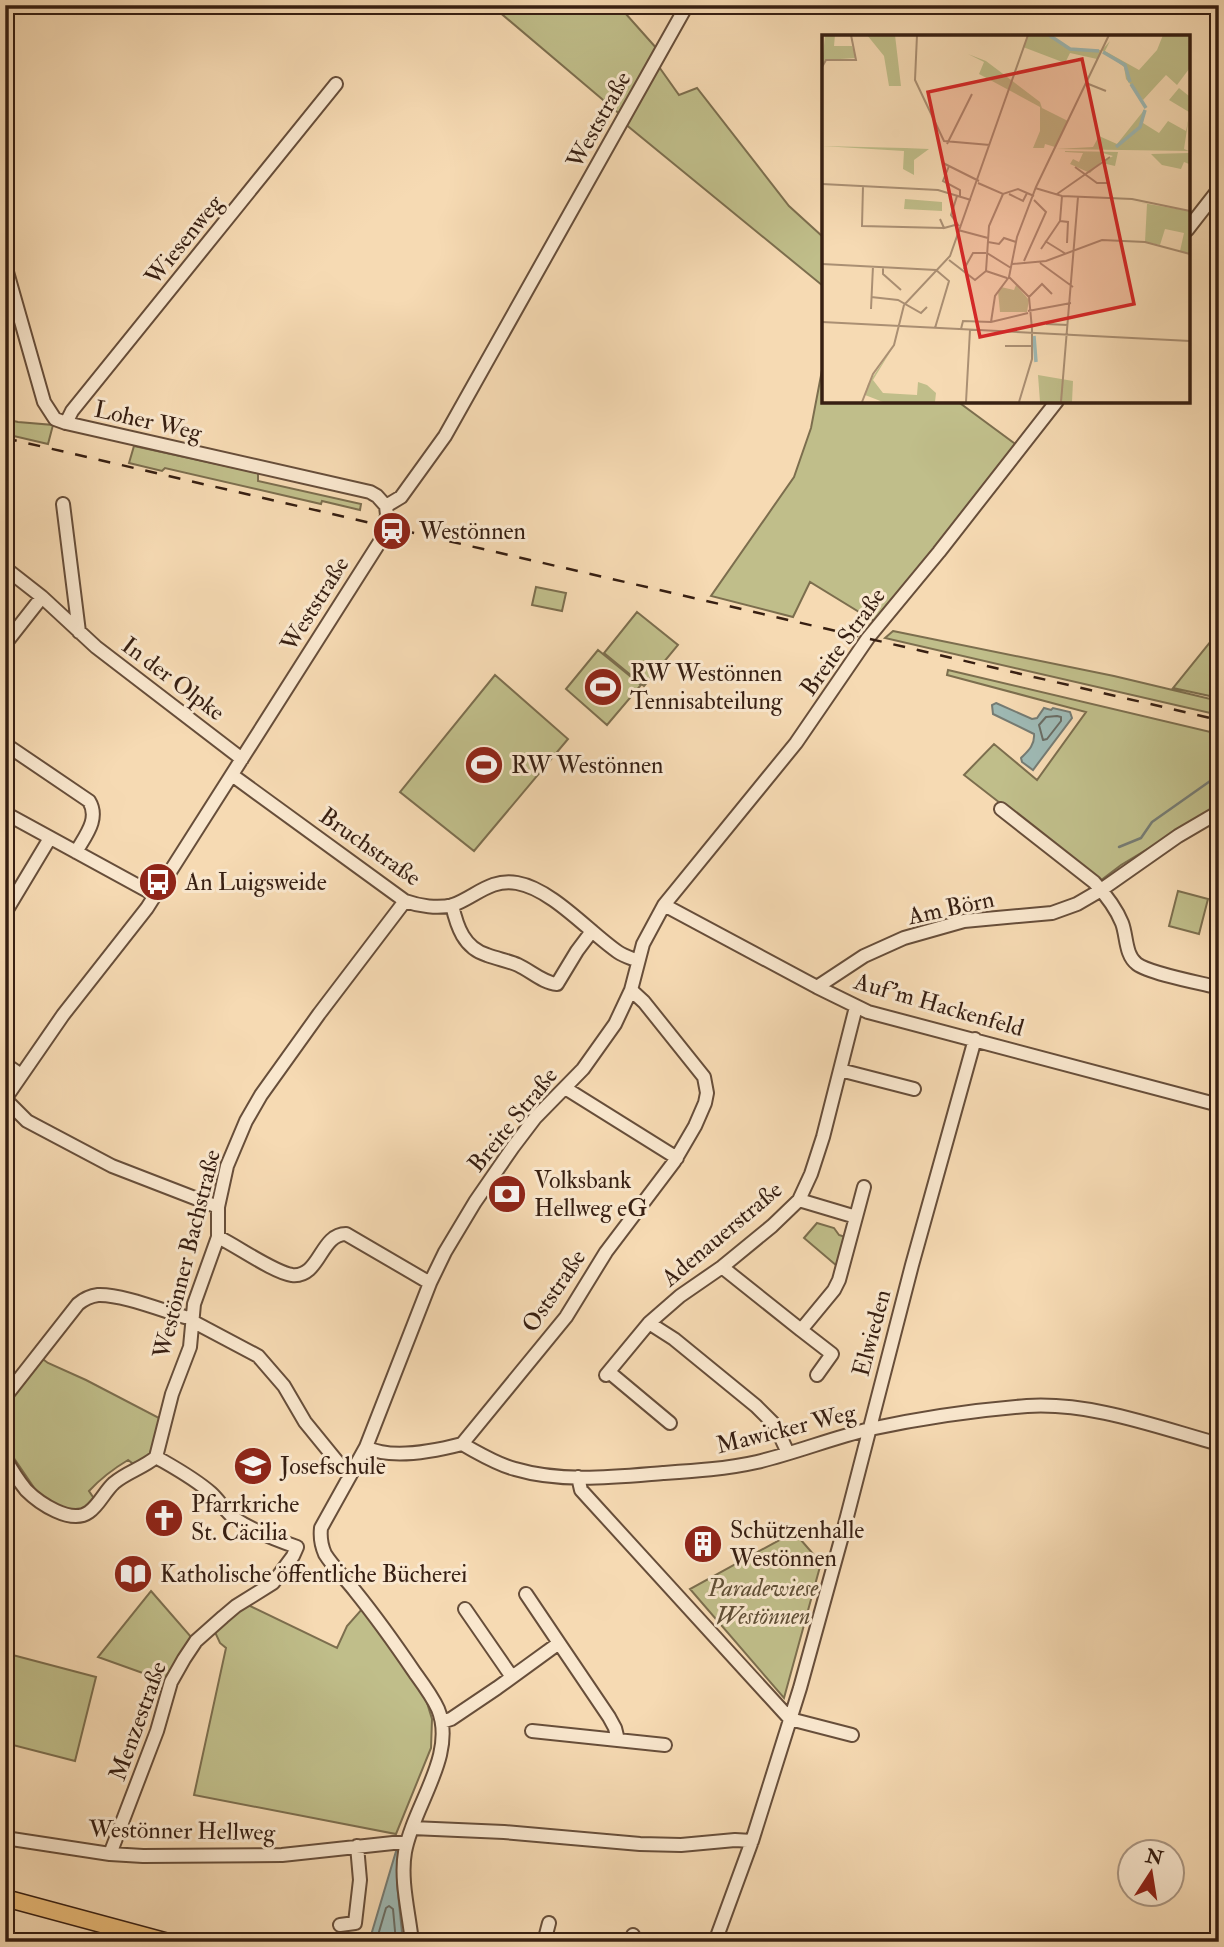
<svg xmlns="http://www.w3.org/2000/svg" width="1224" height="1947" font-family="'IM FELL Double Pica',serif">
	<rect width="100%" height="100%" fill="#f6dab3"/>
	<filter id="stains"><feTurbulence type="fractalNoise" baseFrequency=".00286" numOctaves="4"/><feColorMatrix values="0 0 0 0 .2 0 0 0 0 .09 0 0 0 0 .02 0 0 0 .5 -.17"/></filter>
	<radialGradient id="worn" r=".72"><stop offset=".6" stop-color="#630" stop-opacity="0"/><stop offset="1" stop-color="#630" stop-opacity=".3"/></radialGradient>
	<path fill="#c0be8a" stroke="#7c6e4e" stroke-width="2" d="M491 5H618L658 50 622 116Z
		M657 64 679 95 697 88 789 206 823 237V286L624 123Z
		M823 365V401H957L1018 446 877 623 810 582 793 617 711 596 794 477 811 428Z
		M5 419 18 422 53 425 48 444 5 434Z
		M134 446 258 473V481L361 504 360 510 322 501 321 504 165 468 162 471 129 463Z
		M536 587 566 593 562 611 532 605Z
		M637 612 678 645 644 686 604 653Z
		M893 631 1114 676 1219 701V715L885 638Z
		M1219 631V698L1173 688Z
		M598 650 641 685 607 725 566 689Z
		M948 670 1219 734V806L1121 865 1100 881 964 775 994 744 1037 780 1086 712 947 675Z
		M495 675 568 739 474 851 400 792Z
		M1178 891 1208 899 1199 934 1169 926Z
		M817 1223 834 1228 839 1235 845 1237 837 1266 804 1238Z
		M40 1357 48 1363 86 1380 161 1419 153 1455 136 1466 128 1460C113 1469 101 1478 89 1491L95 1500 79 1512 54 1506 39 1495 5 1445V1402Z
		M794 1532 821 1563 784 1698 690 1589Z
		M151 1591 192 1638 165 1681 98 1657Z
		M244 1603 337 1648 347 1626 362 1609 424 1693 432 1719 431 1748 396 1834 194 1795 226 1648 220 1643 214 1630Z
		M5 1653 96 1677 75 1761 5 1743Z"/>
	<path fill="#9eb9b4" stroke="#757b73" stroke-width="2" d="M996 703 1032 719 1037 718 1044 708 1051 710 1053 708 1070 712 1072 718 1033 770 1022 762 1021 758C1028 751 1035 745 1034 734L993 714 992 705Z
		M397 1848 398 1849 397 1884 403 1942H369Z"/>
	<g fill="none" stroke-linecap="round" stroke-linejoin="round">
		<path stroke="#6a6c63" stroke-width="2" d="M1057 716 1061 717V721L1047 739 1043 740 1039 725 1046 717Z
			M376 1942 386 1908 389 1906 393 1909 396 1942"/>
		<path stroke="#757b73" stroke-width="2.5" d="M1119 847 1141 838 1152 822 1213 779 1219 780"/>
		<g stroke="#674e3a" stroke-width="16">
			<path id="minor" d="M1187 230 1219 189
				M5 265 44 402 55 419 66 423 370 492 377 496 386 506
				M66 423 72 411 336 84
				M63 504 79 632
				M386 506 401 497 445 436 687 5
				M5 568 42 597 96 647 242 759
				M5 644 42 597
				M5 744 89 801C100 819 85 836 76 852
				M232 775 405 901C419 906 438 909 453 905 475 897 491 878 517 883 552 889 589 932 618 952 624 956 631 958 638 961
				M1001 809 1094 882C1105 894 1116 908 1122 923 1127 936 1125 955 1137 964 1149 973 1195 982 1212 986H1219
				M5 813 155 895
				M452 905C457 927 464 948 487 955 498 959 509 961 518 965 531 971 543 983 557 984L577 951 592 931
				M664 905 817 987 868 1012 1219 1105
				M5 913 50 838
				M817 987 864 956 904 938 964 921 1052 913 1077 904 1101 890 1178 836 1219 812
				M5 1064 21 1075
				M840 1070 914 1089
				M565 1088 677 1158
				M5 1099 63 1015 147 908 381 540 387 515 386 506
				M5 1099 27 1121 112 1166 218 1207
				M799 1200 856 1217 839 1280 834 1290 801 1330 832 1354 817 1375
				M856 1217 864 1187
				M218 1237C237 1246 273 1272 292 1275 320 1278 320 1234 346 1234L430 1283
				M722 1267 801 1330
				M192 1321 258 1356 284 1386 305 1422 349 1476
				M649 1323 674 1339 756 1406 775 1425 788 1453
				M609 1372 670 1423
				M606 1375 649 1323 680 1296 722 1267 772 1226 799 1200 811 1174 823 1137 856 1007
				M5 1397 78 1304C84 1299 90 1296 98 1295 121 1294 161 1310 185 1317
				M462 1444 566 1317 606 1252 674 1162 695 1126 705 1103 707 1093 704 1077 644 1002 631 990
				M366 1447C391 1460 435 1451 462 1444 479 1453 496 1464 515 1469 562 1483 614 1477 663 1473 694 1471 726 1469 757 1462 795 1453 832 1438 870 1429 921 1418 975 1410 1027 1406 1092 1402 1157 1427 1219 1444
				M156 1457C175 1468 194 1478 211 1493 220 1501 226 1513 237 1520 255 1532 277 1540 297 1547
				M5 1458C11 1469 18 1480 26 1490 39 1503 71 1525 89 1512 99 1505 105 1491 114 1483 127 1472 143 1468 156 1457L172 1394 190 1347 194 1304 218 1237V1207L227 1166 246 1121 261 1095 319 1014 405 901
				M578 1477 581 1490 591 1501 790 1719
				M526 1594 559 1643
				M465 1609 512 1677
				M790 1719 852 1735
				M442 1722 451 1719 497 1688 559 1643 609 1717 615 1728 618 1740
				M532 1731 665 1745
				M412 1828 504 1832 640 1844 681 1845 735 1840 752 1841
				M5 1838 110 1854 143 1856 282 1855 393 1843H407
				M110 1854 157 1731 171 1682 184 1659 196 1641 223 1617 236 1606 273 1583 293 1556 297 1547
				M340 1925 355 1923 360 1880 357 1846
				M412 1942C409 1913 400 1880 405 1852 413 1806 457 1755 438 1709 432 1696 423 1684 415 1673 396 1645 376 1617 355 1591 346 1579 333 1567 325 1554 321 1545 320 1537 321 1528L366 1447 430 1283 445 1252 475 1202 513 1147 535 1118 583 1069 615 1024 631 990 643 944 664 905 796 743 868 638 939 552 1057 401
				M544 1942 549 1923
				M631 1942 633 1935
				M715 1942 752 1841 800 1688 842 1536 912 1265 975 1039"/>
		</g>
		<g stroke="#371f12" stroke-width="19">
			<path id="major" d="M5 1898 168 1942"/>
		</g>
		<use href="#minor" stroke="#f9e7ce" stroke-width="12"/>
		<use href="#major" stroke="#ebbd7a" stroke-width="16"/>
		<path stroke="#371f12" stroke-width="2.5" stroke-dasharray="12 12" stroke-linecap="butt" d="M5 438 1219 720"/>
	</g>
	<defs>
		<g id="station-disc" transform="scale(2.0125)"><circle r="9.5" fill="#8f2418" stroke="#f9e7ce"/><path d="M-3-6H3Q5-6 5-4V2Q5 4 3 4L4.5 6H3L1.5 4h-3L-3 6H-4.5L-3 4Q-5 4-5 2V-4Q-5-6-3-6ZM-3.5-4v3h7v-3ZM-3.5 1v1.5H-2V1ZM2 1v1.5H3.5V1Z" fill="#fff"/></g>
		<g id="stadium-disc" transform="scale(2.0125)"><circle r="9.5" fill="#8f2418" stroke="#f9e7ce"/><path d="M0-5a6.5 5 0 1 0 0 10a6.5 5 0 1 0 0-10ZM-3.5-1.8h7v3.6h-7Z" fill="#fff"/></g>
		<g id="bus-disc" transform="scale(2.0125)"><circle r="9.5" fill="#8f2418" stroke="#f9e7ce"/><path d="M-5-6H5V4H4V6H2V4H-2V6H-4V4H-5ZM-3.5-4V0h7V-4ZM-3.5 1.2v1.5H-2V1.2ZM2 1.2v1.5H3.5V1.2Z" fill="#fff"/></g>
		<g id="bank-disc" transform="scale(2.0125)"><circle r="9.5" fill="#8f2418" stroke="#f9e7ce"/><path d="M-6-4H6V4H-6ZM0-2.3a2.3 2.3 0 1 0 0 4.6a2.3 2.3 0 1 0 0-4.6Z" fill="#fff"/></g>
		<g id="school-disc" transform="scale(2.0125)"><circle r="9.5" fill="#8f2418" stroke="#f9e7ce"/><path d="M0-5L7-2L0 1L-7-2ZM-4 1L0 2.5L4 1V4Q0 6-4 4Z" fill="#fff"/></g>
		<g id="church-disc" transform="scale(2.0125)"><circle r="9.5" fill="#8f2418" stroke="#f9e7ce"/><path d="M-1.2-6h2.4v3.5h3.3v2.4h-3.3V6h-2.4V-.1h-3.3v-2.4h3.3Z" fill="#fff"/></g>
		<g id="building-disc" transform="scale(2.0125)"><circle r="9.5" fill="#8f2418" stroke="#f9e7ce"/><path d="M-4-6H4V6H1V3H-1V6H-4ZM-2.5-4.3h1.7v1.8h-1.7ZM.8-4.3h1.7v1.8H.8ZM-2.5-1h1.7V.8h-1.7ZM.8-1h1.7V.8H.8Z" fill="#fff"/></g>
		<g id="library-disc" transform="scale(2.0125)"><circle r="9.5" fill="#8f2418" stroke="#f9e7ce"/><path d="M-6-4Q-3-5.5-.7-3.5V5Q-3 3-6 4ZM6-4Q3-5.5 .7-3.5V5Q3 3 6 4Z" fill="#fff"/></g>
	</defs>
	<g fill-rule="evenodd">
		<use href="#station-disc" x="392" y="531"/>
		<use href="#stadium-disc" x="603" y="687"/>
		<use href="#stadium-disc" x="484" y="765"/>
		<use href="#bus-disc" x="158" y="882"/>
		<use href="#bank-disc" x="507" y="1194"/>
		<use href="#school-disc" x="253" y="1466"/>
		<use href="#church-disc" x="164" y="1518"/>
		<use href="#building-disc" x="703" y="1544"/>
		<use href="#library-disc" x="133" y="1574"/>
	</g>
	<g text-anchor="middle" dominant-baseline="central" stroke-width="6" stroke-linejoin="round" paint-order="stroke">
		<g font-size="24" fill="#371f12" stroke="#f9e7ce">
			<text transform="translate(599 120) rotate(-61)">Weststraße</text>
			<text transform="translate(184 240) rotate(-51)">Wiesenweg</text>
			<text transform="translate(148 421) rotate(13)">Loher Weg</text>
			<text transform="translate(315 604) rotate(-58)">Weststraße</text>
			<text transform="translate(843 642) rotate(-54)">Breite Straße</text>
			<text transform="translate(173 679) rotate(37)">In der Olpke</text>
			<text transform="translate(370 847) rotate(35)">Bruchstraße</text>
			<text transform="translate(951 908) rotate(-12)">Am Börn</text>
			<text transform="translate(939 1005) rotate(16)">Auf'm Hackenfeld</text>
			<text transform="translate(513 1120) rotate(-51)">Breite Straße</text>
			<text transform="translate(722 1234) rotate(-40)">Adenauerstraße</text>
			<text transform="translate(187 1254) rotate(-76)">Westönner Bachstraße</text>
			<text transform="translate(554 1291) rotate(-56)">Oststraße</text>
			<text transform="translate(872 1333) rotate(-75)">Elwieden</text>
			<text transform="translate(786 1429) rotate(-14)">Mawicker Weg</text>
			<text transform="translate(138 1721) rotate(-70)">Menzestraße</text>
			<text transform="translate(182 1831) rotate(1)">Westönner Hellweg</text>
		</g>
		<g font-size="24" fill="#371f12" stroke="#f9e7ce" text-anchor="start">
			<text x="419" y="531">Westönnen</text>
			<text x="630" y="673">RW Westönnen<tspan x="630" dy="28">Tennisabteilung</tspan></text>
			<text x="511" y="765">RW Westönnen</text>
			<text x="185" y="882">An Luigsweide</text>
			<text x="534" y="1180">Volksbank<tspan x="534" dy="28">Hellweg eG</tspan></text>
			<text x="280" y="1466">Josefschule</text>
			<text x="191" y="1504">Pfarrkriche<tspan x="191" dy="28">St. Cäcilia</tspan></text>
			<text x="730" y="1530">Schützenhalle<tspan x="730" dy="28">Westönnen</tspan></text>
			<text x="160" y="1574">Katholische öffentliche Bücherei</text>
		</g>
		<g font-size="24" font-style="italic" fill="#604f36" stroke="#f9e7ce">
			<text x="763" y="1588">Paradewiese<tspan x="763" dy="28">Westönnen</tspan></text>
		</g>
	</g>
	<g transform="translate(822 35)">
		<rect width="368" height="368" fill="#f6dab3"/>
		<path d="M3 0H13L12 11H30L34 23 3 25 0 31ZM45 0H73L79 51H67L62 21ZM206 0H228L249 14 279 15 275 24 248 18 243 28 201 12ZM341 0H367V34L355 50 344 40 321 65 304 44 302 32 280 15 288 6 283 16 317 35 335 15ZM146 19 164 26 218 67 220 73 246 86 233 112 223 109 222 113H211L218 96V72L157 39 162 27ZM357 53 367 61V77L347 65ZM323 74 321 88 337 98 346 86 364 96 367 81 362 114 367 116 234 114 271 112 277 101 295 109ZM0 111 83 113 107 114 92 125V140L81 134 82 116ZM243 117V116L296 117 293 131 280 128 291 121 281 118 283 123 268 138 248 129 251 124 257 127 261 118ZM367 118V129L362 127 359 134 340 130 329 119ZM83 164 120 167V176L82 174ZM309 166 367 176V219L358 216 362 198 343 194 338 210 323 207 325 169ZM194 250 207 265 205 277H178L176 256 179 252 192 255ZM73 309 51 345 61 358 95 360 96 347 105 350 114 358 113 367H61L43 360 46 349ZM216 340 251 346 250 367H218Z" fill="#c0be8a"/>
		<path fill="none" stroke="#9eb9b4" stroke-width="3.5" d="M227 0 248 14 277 16M281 17 303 30 308 47M309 49 324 73M294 112 318 92 323 75M212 301 214 327"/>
		<path fill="none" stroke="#aa8f73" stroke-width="2" d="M95 0 93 45 122 106 168 110M0 32 4 25H34L29 0M264 48 284 56M125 109 150 59M121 128 157 146M127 131 121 146 138 155V162M253 132 275 148H286L284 139M156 148 181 159 196 154 212 161M0 149 116 155 149 165M41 151 40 191 122 193M213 153 240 161 310 164 368 176M187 159 201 166 205 158M235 159 288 122M135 161 129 180 137 191M118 184 122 193 133 190M238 186 246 187 245 208M136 195 166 203M223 206 244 219M166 207 177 209 182 203 194 207M219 214 238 186 240 161M165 218 189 233M127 225 153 245 164 236M202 226 224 177 212 165M218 228 251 252M0 229 114 235 127 246 113 293M190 229 224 226 280 205 323 207 368 219M61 232V239L79 255M142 234 151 218H164M164 236 167 191 181 159M164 236 185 243M187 242 195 202 214 152 287 0M187 242 207 262 210 294V324L197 367M49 262 76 265 99 278 105 272M207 262 220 249 230 259M49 274 51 231M206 276 249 268M0 287 368 306M169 287 173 261 187 242M224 289 246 290M139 294 141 286 169 287 206 278M183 311H211M40 367 51 339 72 310 82 270 128 221 206 0M144 367 148 295M239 367 256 162"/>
		<path fill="#d62828" fill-opacity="0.15" stroke="#d62828" stroke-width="3.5" d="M260 24 312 269 158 302 106 57Z"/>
		<rect width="368" height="368" fill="none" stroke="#371f12" stroke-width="3.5"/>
	</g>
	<rect width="1224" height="1947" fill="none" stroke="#f6dab3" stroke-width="28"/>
	<rect x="7" y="7" width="1210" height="1933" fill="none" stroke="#371f12" stroke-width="3.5"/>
	<rect x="14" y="14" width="1196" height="1919" fill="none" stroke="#371f12" stroke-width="2"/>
	<g transform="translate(1151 1873) rotate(12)"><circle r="33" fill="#f9e7ce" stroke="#ab9783" stroke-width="2"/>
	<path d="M0-5L12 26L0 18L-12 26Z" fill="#8f2418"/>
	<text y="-10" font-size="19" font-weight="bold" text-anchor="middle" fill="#371f12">N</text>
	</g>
	<rect width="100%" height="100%" filter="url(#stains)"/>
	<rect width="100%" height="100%" fill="url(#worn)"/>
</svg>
